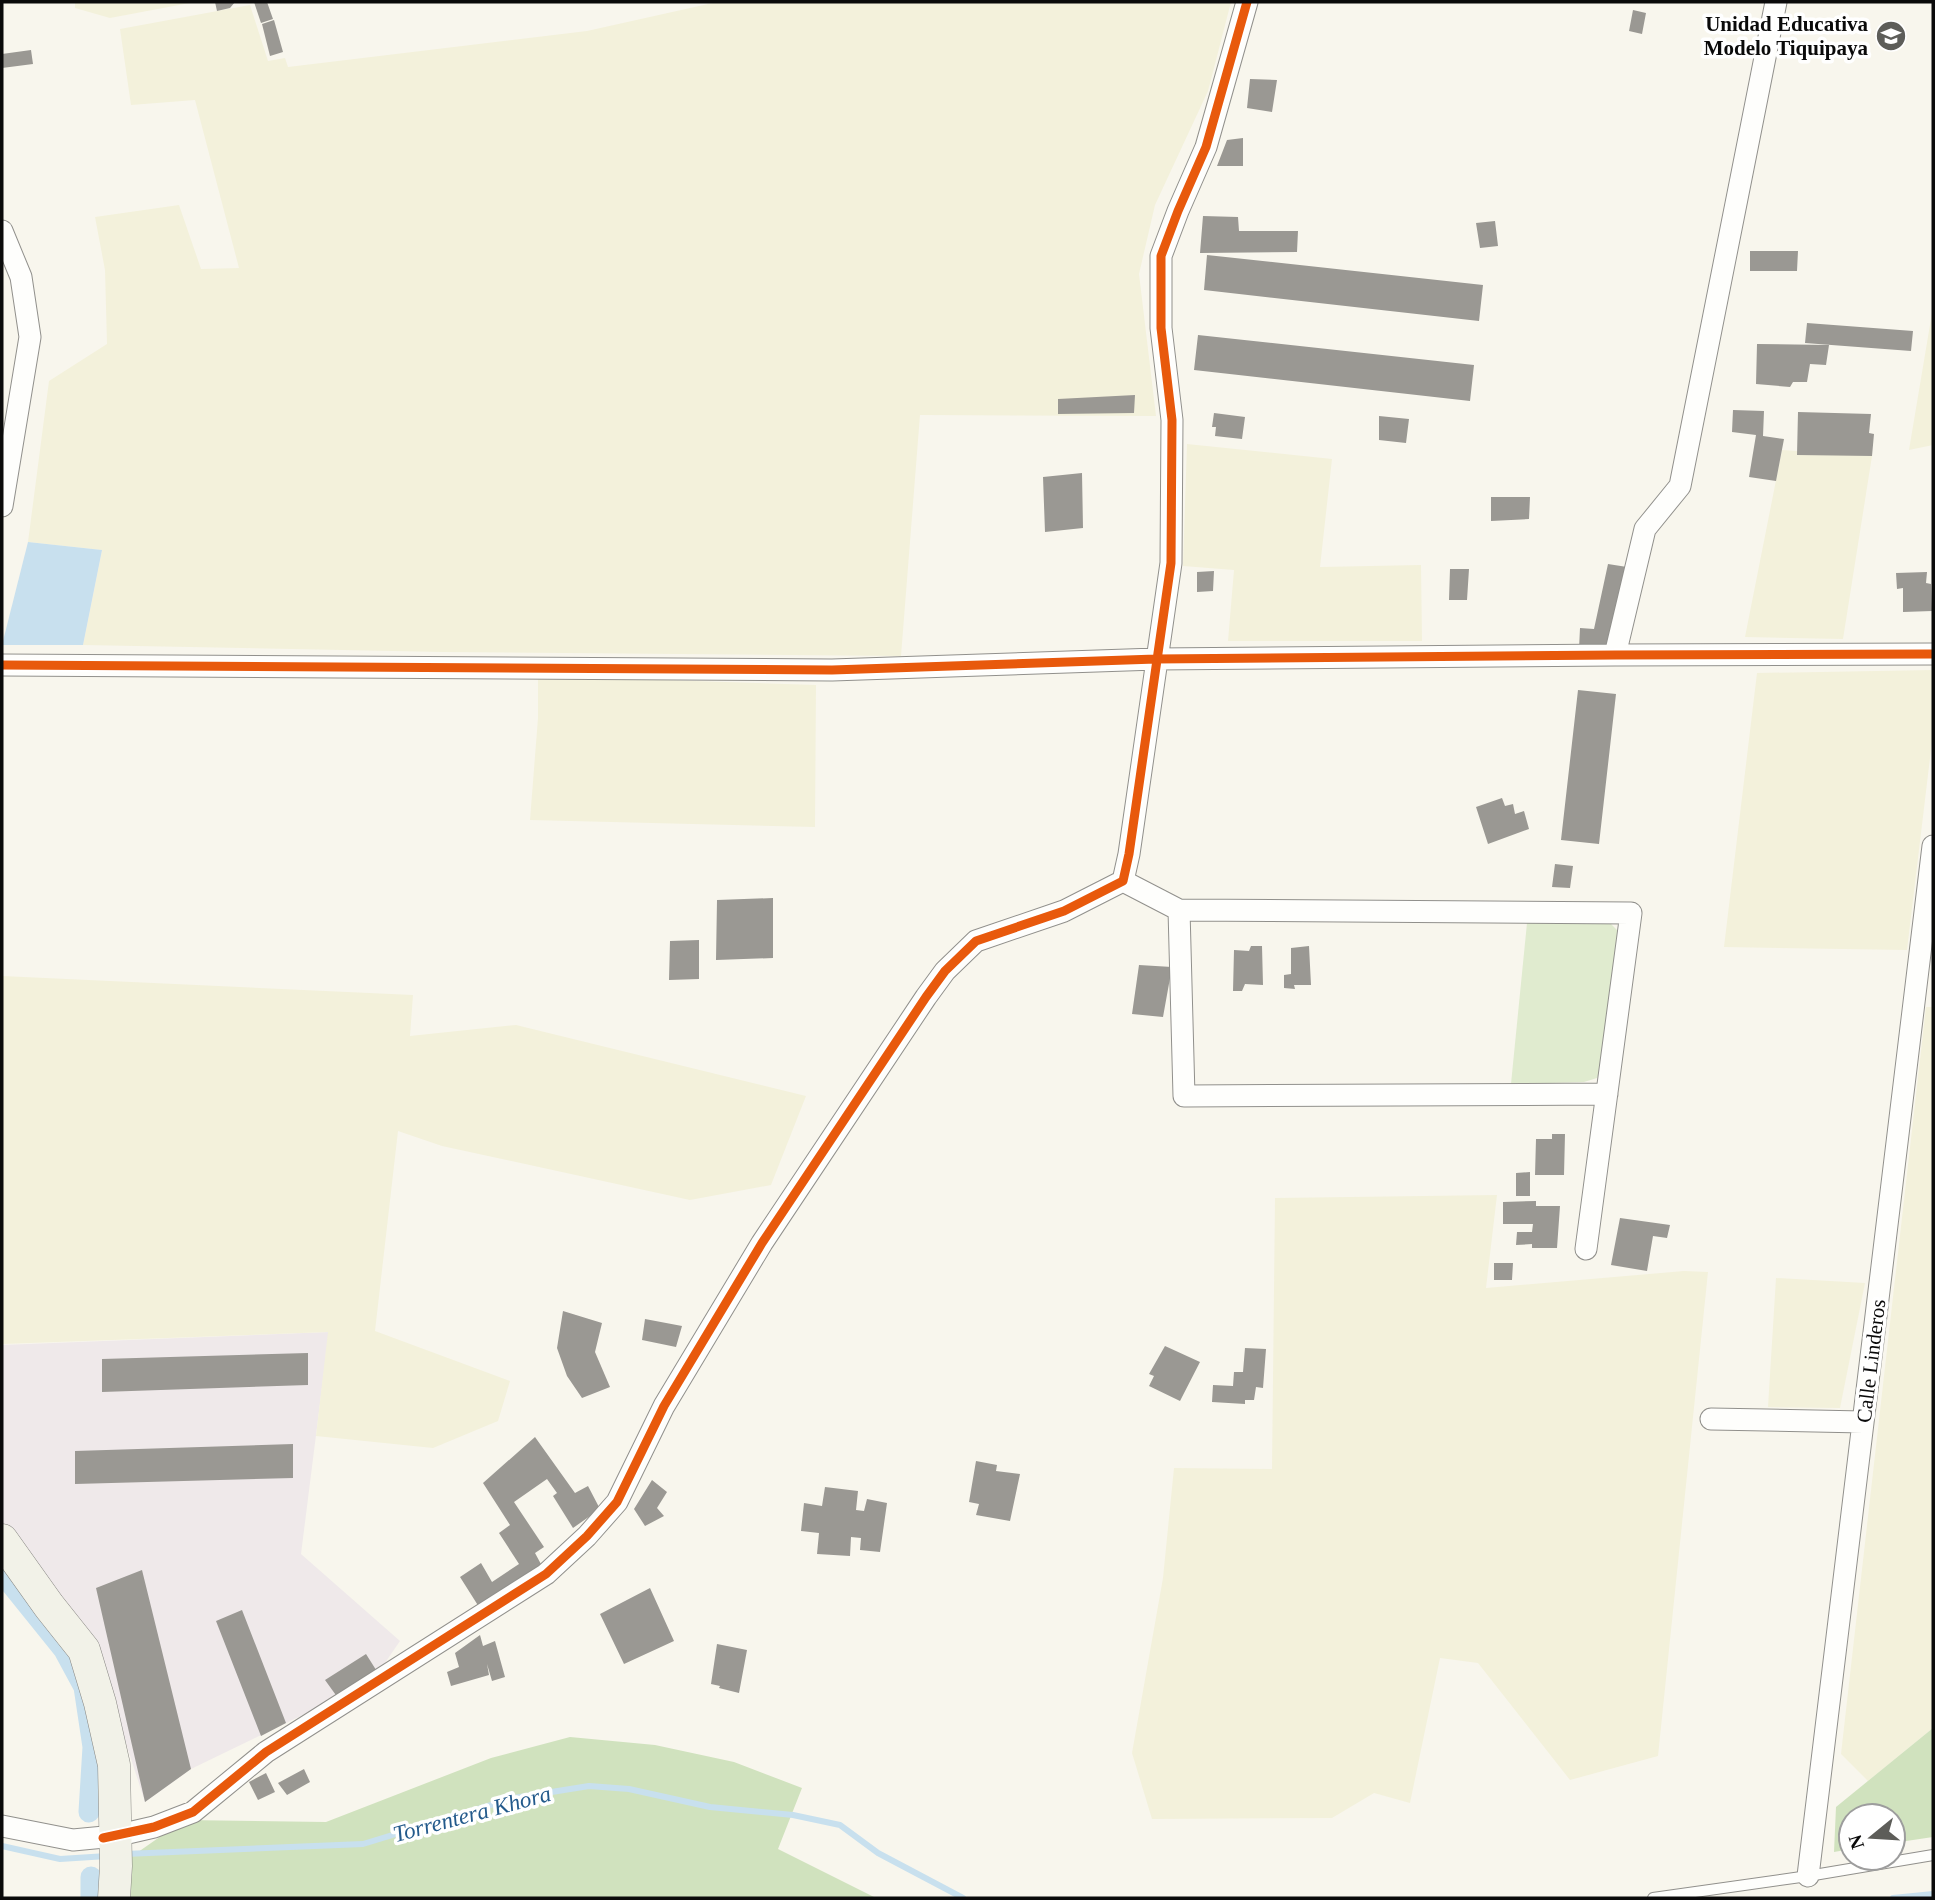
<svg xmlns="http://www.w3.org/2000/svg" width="1935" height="1900" font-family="'Times New Roman',serif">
	<rect width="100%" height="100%" fill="#f8f6ed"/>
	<path fill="#efe9ea" d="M329 1332 301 1554 400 1641 378 1673 338 1698 191 1769 145 1802 98 1657 2 1522V1345Z"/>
	<path fill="#f3f1db" d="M75 2H195L110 18 75 8Z
		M717 2H1231L1208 91 1155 205 1139 274 1156 416 920 415 901 656 443 652 83 645 102 550 28 542 49 381 107 344 105 270 95 217 179 205 201 269 239 268 195 100 131 105 120 29 250 5 268 61 285 58 288 67 587 31Z
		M1933 307V445L1909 450Z
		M1187 444 1332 459 1320 567 1421 565 1422 641H1228L1234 570 1183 566Z
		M1782 450 1872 456 1843 639 1745 637Z
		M1933 670V733L1907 950 1724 947 1757 673Z
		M538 676 816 685 815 827 530 820 538 718Z
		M2 976 413 995 410 1036 516 1025 806 1096 771 1185 690 1200 442 1146 398 1131 375 1331 510 1381 498 1421 433 1448 316 1436 328 1332 2 1344Z
		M1926 1007H1933V1728L1868 1781 1841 1754Z
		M1497 1195 1486 1288 1684 1271 1708 1272 1658 1756 1570 1780 1478 1663 1440 1658 1410 1803 1374 1793 1332 1818 1152 1819 1132 1753 1163 1578 1174 1468 1272 1469 1275 1198Z
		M1776 1278 1865 1283 1840 1408 1768 1407Z"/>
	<path fill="#e0ebcf" d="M1527 923 1611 924 1619 932 1602 1068 1597 1078 1584 1082 1511 1084Z"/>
	<path fill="#d0e2be" d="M1933 1728V1837L1893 1843V1816H1851V1849L1834 1852 1836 1807Z
		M570 1737 655 1745 734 1762 802 1788 778 1849 876 1898H127L131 1857 184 1820 326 1822 491 1758Z"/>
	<path fill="#c8e0ee" d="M28 542 102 550 83 645H2Z"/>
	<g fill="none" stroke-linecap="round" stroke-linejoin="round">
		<path stroke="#c8e0ee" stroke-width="6" d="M2 1846 60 1859 107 1856
			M125 1854 363 1844 514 1798 589 1786 629 1789 710 1807 793 1815 840 1825 878 1853 963 1898
			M1893 1898 1933 1894"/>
		<path stroke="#c8e0ee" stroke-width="21" d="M2 1573 64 1650 84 1687 93 1747 89 1812
			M91 1877V1898"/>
	</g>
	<path fill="#9a9893" d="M215 2H235L230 8 217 11Z
		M254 2H267L273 19 261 23Z
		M1633 10 1646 13 1642 34 1629 31Z
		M274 20 283 52 270 56 262 24Z
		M31 50 33 64 2 68V54Z
		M1250 79 1277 80 1272 112 1247 108Z
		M1243 138V166H1217L1227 140Z
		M1203 216 1238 217 1239 231H1298L1297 252 1200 253Z
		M1495 221 1498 246 1480 248 1476 223Z
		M1750 251H1798L1797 271H1750Z
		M1207 255 1483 285 1479 321 1204 290Z
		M1807 323 1913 331 1911 351 1805 343Z
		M1198 335 1474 365 1470 401 1194 370Z
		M1757 344 1829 345 1826 365 1810 364 1807 382H1793L1790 387 1756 384Z
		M1135 395 1134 413 1058 414V399Z
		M1733 410 1764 411 1763 436 1784 439 1776 481 1749 477 1756 435 1732 432Z
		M1798 412 1871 414 1869 433 1874 434 1872 456 1797 455Z
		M1214 413 1245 417 1242 439 1215 436 1216 427H1212Z
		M1379 416 1409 419 1406 443 1379 440Z
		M1082 473 1083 528 1045 532 1043 477Z
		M1491 497H1530L1529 519 1491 521Z
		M1608 564 1627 567 1610 648 1579 649 1580 628 1594 629Z
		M1450 569H1469L1467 600H1449Z
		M1214 571 1213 591 1197 592V572Z
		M1927 572 1926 583 1931 584 1932 611 1903 612V588L1897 589 1896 573Z
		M1578 690 1616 694 1599 844 1561 840Z
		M1502 798 1505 806 1513 804 1515 814 1524 811 1529 829 1488 844 1476 807Z
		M1555 864 1573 866 1570 888 1552 887Z
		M773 898V958L716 960 717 900Z
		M699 940V979L669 980 670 941Z
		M1251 946H1262L1263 985 1245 984 1242 991H1233L1234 950 1249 951Z
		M1309 946 1311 985H1294L1295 989 1284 988V975L1291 974V948Z
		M1139 965 1172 967 1163 1017 1132 1014Z
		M1552 1134H1565L1564 1175H1535L1536 1139H1552Z
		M1530 1172V1196H1516V1173Z
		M1536 1201V1206H1560L1557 1248H1532V1244L1516 1245 1517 1232H1532L1533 1224H1503V1202Z
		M1620 1218 1670 1225 1667 1238 1653 1236 1647 1271 1611 1265Z
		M1494 1263H1513L1512 1280H1494Z
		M563 1311 602 1323 595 1352 610 1387 582 1398 567 1376 557 1348Z
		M645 1319 682 1326 676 1347 642 1340Z
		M1165 1346 1200 1362 1180 1401 1149 1386 1154 1376 1149 1374Z
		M1245 1348 1266 1349 1263 1388 1256 1387 1254 1400H1245V1404L1212 1402 1213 1385 1233 1386 1234 1372H1243Z
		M308 1353V1385L102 1392V1359Z
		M535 1437 575 1493 588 1486 600 1509 573 1528 553 1496 557 1493 547 1479 514 1502 544 1547 535 1553 542 1566 479 1607 460 1577 481 1563 492 1582 519 1564 499 1533 510 1525 483 1483Z
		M293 1444V1478L75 1484V1451Z
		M976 1461 997 1465 996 1471 1020 1474 1010 1521 976 1515 979 1504 969 1502Z
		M652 1480 667 1492 657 1508 664 1516 645 1526 634 1509Z
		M825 1487 858 1491 856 1510 864 1511 867 1499 887 1503 880 1552 860 1550 861 1538 851 1537 850 1556 817 1554 819 1533 801 1531 804 1503 822 1506Z
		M142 1570 191 1769 145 1802 96 1588Z
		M650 1588 674 1641 624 1664 600 1614Z
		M242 1610 286 1723 261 1736 216 1621Z
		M480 1635 483 1646 495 1641 505 1677 492 1681 487 1664 489 1675 451 1686 447 1672 459 1667 455 1653Z
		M717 1644 747 1650 739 1693 719 1688 720 1686 711 1684Z
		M366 1654 378 1673 338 1698 325 1680Z
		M304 1769 310 1782 287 1795 278 1783Z
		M266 1773 275 1792 258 1800 249 1782Z"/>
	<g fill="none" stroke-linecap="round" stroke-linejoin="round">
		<g stroke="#91908c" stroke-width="12">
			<path id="lane" d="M1653 1898 1808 1876 1933 1855"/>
		</g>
		<g stroke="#91908c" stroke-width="23">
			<path id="street" d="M2 231 21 277 30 337 2 506
				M1615 655 1645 529 1680 486 1776 2
				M2 665 832 670 1156 659 1615 655 1933 654
				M1123 881 1179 910 1631 913 1586 1249
				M1179 910 1184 1096 1607 1094
				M1711 1419 1863 1422
				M2 1826 73 1840 115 1836 154 1827 193 1812 266 1752 546 1574 587 1536 617 1502 664 1406 762 1243 926 997 945 971 976 941 1064 911 1123 881 1129 854 1171 563 1172 420 1161 328V256L1178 211 1206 147 1247 2
				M1808 1876 1933 846"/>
		</g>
		<g stroke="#888783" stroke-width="33">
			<path id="secondary" d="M2 1540 49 1606 84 1650 100 1703 114 1765 116 1866 114 1898"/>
		</g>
		<use href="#lane" stroke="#fefefc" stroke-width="10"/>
		<use href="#street" stroke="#fefefc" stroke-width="21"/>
		<use href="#secondary" stroke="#f2f2e8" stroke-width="32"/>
		<g stroke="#fff" stroke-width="13">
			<path id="cycleway" d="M2 665 832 670 1156 659 1615 655 1933 654
				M103 1838 154 1827 193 1812 266 1752 546 1574 587 1536 617 1502 664 1406 762 1243 926 997 945 971 976 941 1064 911 1123 881 1129 854 1171 563 1172 420 1161 328V256L1178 211 1206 147 1247 2"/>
		</g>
		<use href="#cycleway" stroke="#e8590c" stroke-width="9"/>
	</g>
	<defs>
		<g id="school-disc" transform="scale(1.575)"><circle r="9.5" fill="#5d5d59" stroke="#fff"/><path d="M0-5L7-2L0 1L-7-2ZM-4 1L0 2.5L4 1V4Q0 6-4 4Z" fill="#fff"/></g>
	</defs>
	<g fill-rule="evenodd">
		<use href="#school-disc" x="1891" y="36"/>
	</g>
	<g text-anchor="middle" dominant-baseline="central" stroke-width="7" stroke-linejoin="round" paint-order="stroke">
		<g font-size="21" font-weight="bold" fill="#0a0a0a" stroke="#fff" text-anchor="end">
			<text x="1868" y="24">Unidad Educativa<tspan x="1868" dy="24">Modelo Tiquipaya</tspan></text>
		</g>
		<g font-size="21" fill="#0a0a0a" stroke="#fff">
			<text transform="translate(1871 1361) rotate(-83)">Calle Linderos</text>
		</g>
		<g font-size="23" font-style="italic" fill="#235a8b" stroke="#fff">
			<text transform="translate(472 1814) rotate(-15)">Torrentera Khora</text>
		</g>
	</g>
	<rect width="1935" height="1900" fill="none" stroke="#0a0a0a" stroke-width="7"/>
	<g transform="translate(1872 1837) rotate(252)"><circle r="33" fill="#ffffff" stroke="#9d9d9d" stroke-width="2"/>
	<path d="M0-5L12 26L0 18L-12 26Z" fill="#5d5d59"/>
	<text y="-10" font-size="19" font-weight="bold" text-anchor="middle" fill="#0a0a0a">N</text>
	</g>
</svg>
